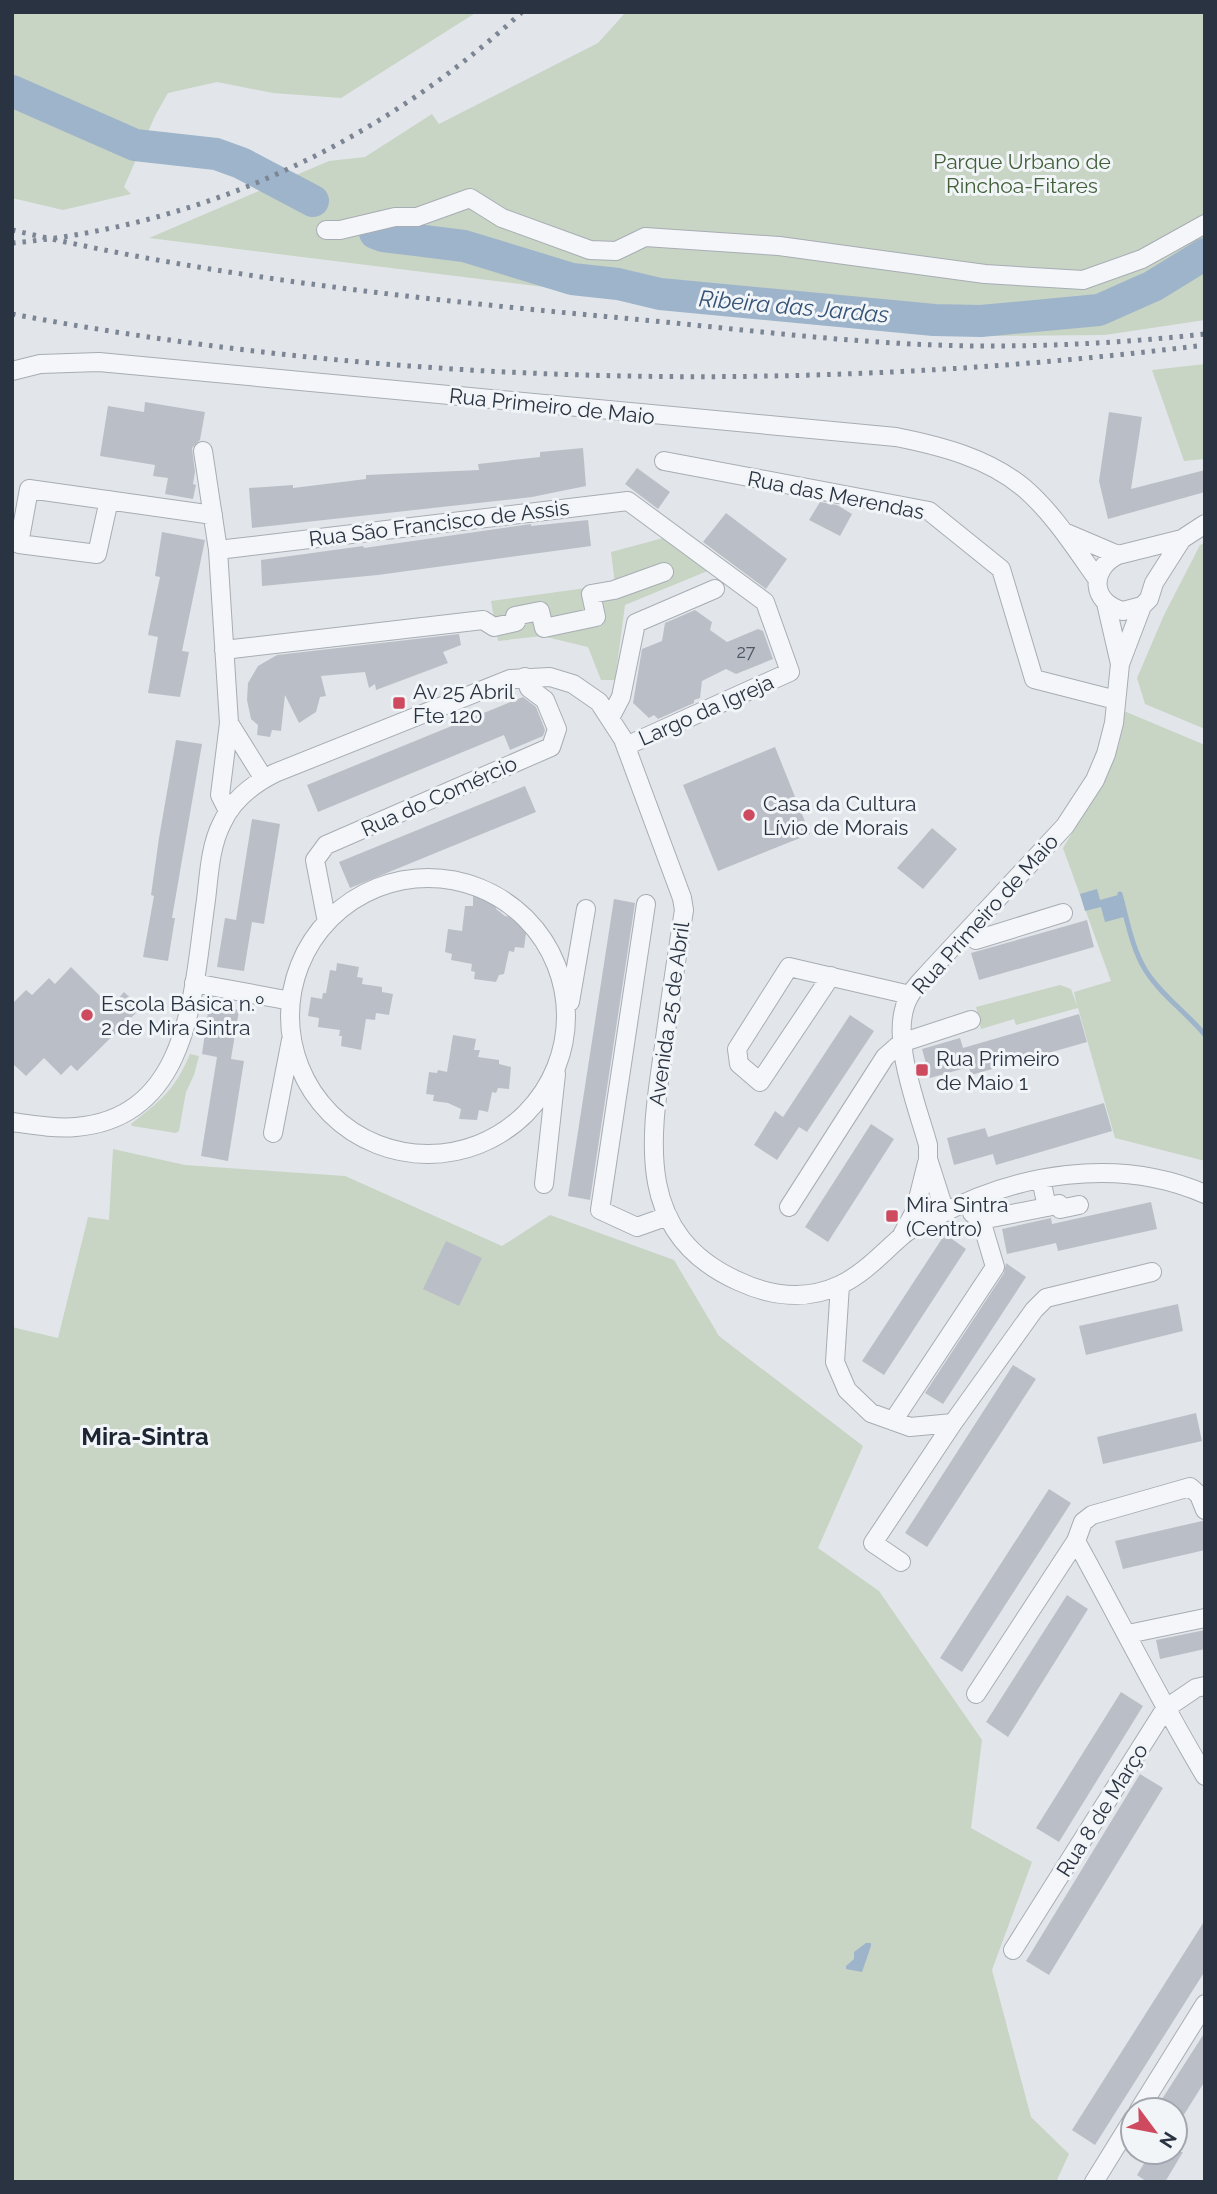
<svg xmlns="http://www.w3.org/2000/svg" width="1217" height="2194" font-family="Raleway,sans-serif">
	<rect width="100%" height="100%" fill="#e2e6ea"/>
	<path fill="#c8d4c4" d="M12 12H477L341 98 273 93 217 82 168 93 155 116 124 187 131 194 63 210 12 198Z
		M626 12H1205V320L1105 335 992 336 858 326 149 238 329 161 365 157 432 114 439 124 598 43Z
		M1205 364V459L1184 461 1152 370Z
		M667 537 710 570 625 605 615 680H601L588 647 542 636 498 641 491 601 615 584 611 552Z
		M1205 543V729L1145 704 1137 678 1164 615 1200 545Z
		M1124 711 1205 745V1161L1115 1138 1078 1008 1016 1025 1014 1019 981 1029 976 1007 1060 985 1071 989 1077 1006 1074 992 1111 981 1063 848 1106 777 1119 745Z
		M190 1054 199 1056 194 1075 186 1092 179 1131 176 1133 132 1126 131 1124C161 1100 175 1090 190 1054Z
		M113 1149 185 1165 345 1176 502 1246 550 1215 674 1260 719 1336 863 1446 818 1548 879 1591 982 1740 971 1828 1032 1862 992 1970 1031 2117 1069 2154 1056 2182H12V1327L58 1338 88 1217 109 1220Z"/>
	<path fill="#9eb4ca" d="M1097 889 1100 900 1118 895 1124 917 1105 922 1101 907 1085 911 1080 894Z
		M866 1943H871V1946L862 1972 846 1969V1966L854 1959V1952Z"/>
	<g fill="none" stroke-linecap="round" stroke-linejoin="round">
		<path stroke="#9eb4ca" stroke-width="5" d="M941 332 942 320
			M1120 894C1127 919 1132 949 1146 971 1161 995 1187 1013 1205 1035"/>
		<path stroke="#9eb4ca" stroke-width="32" d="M12 91 135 145 216 154 241 163 313 201
			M375 233 383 236 464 246 572 279 618 284 660 294 934 320 981 321 1099 310 1153 286 1205 254"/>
	</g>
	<path fill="#babfc7" d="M145 402 205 412 200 440 192 448 195 472 193 484 196 485 193 499 165 494 168 478 153 476 155 465 100 456 108 406 144 412Z
		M1109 412 1142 417 1131 489 1205 470V492L1108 519 1099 481Z
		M583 448 586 486 532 497 252 528 249 488 293 485V488L366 479V475L479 470 478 464 540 457V452Z
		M637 468 670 492 658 509 625 484Z
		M820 502 837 505 852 514 840 536 809 520Z
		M726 513 787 559 766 589 703 542Z
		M588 520 591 546 378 575 262 586 261 560 363 546 364 548 531 524V526Z
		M162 532 205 540 182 651 189 652 180 697 148 693 158 637 148 635 160 577 155 576Z
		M695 610 712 622 710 630 727 642 758 629 763 631 773 659 736 674 726 669 702 681 700 698 694 700V703L658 719 654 715 649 718 633 703 642 649 662 641 665 623Z
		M459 634 461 645 443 652 448 663 376 690 375 684 369 688 365 672 321 676 326 696 320 697 316 712 299 723 285 695 281 731 272 730 270 737 257 735 258 725 251 719 247 700 248 683 258 666 277 655Z
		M523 697 536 707 545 730 543 736 510 750 504 735 318 812 307 785Z
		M176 740 202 744 172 918H175L168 961 143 957 154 896 151 895 159 838Z
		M775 747 810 834 718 871 683 785Z
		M525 786 536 812 350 888 339 862Z
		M252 819 280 824 264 924 252 922 244 971 217 967 225 918 236 920Z
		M932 828 957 849 923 889 897 868Z
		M473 896 495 899 496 909 505 916 519 918 518 925 527 927 524 948 515 947 514 952 509 951 504 974 499 975 496 982 474 979 475 972 471 971 472 964 451 960 452 954 445 952 448 929 462 931 465 906H473Z
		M614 899 635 903 590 1200 568 1196Z
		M1087 920 1094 947 979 980 971 953Z
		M337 963 359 967 357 977 363 978 362 984 382 987V992L393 994 389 1015 376 1013 375 1020 366 1019 361 1050 341 1046 342 1036H339L340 1030 318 1027 319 1018 308 1016 311 997 322 999 323 993H326L330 970 336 971Z
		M71 967 111 1007 124 992 141 1008 77 1071 71 1065 61 1075 44 1058 26 1076 12 1063V1004L26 990 32 995 49 978 55 984Z
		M209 1005 239 1010 231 1059 244 1061 228 1161 201 1156 217 1057 202 1054Z
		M1079 1014 1087 1042 971 1075 969 1067 930 1078 922 1049 960 1038 963 1048Z
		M850 1015 874 1031 807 1132 799 1127 777 1160 754 1145 775 1111 783 1117Z
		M453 1035 476 1039 474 1050H480L478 1057 499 1060V1064L511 1067 509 1089 498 1088 496 1093 492 1092 488 1112 479 1110 477 1120 459 1119 461 1109 448 1103 433 1101 434 1095 426 1094 429 1072 437 1073 438 1070 447 1072Z
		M1104 1103 1112 1131 996 1165 993 1154 954 1165 947 1138 985 1128 988 1137Z
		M871 1124 894 1139 828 1242 805 1227Z
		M1151 1202 1157 1229 1058 1251 1056 1243 1007 1254 1002 1229 1051 1218 1052 1224Z
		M945 1234 966 1249 884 1375 862 1361Z
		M446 1241 482 1258 459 1306 423 1289Z
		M1006 1263 1026 1277 943 1404 925 1393 1004 1273Z
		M1178 1304 1183 1331 1086 1355 1079 1326Z
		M1013 1365 1036 1379 927 1547 905 1533Z
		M1196 1413 1202 1441 1103 1464 1097 1437Z
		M1049 1489 1071 1503 962 1672 940 1658Z
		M1202 1521H1205V1550L1123 1569 1115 1541Z
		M1067 1595 1088 1609 1008 1737 986 1722Z
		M1205 1630V1649L1160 1659 1156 1640Z
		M1121 1692 1143 1706 1059 1842 1036 1828Z
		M1140 1774 1163 1788 1049 1975 1026 1961Z
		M1205 1920V1971L1095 2145 1072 2130Z
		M1205 2032V2081L1175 2129V2110H1155Z
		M1151 2152H1183L1165 2182H1147L1137 2175Z"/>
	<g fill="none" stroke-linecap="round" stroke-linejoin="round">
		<g stroke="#a7adb4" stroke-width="20">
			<path id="minor" d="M326 230H340L395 217H417L470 198 502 218 590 250 616 251 645 237 779 246 985 274 1083 280 1142 259 1205 224
				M12 371 40 364 99 362 896 437C941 446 988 458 1024 488 1054 514 1075 548 1098 580
				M203 451 218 550
				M664 461 929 511 1001 569 1034 679 1116 700
				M109 500 97 554 19 544 29 489 213 515
				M1064 532 1118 555
				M1182 539 1154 583 1149 599 1142 606 1123 611C1091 603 1089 569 1118 555L1182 539 1205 524
				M1106 603 1120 664
				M224 650 483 620 494 627 516 622 515 616 540 611 544 628 596 617 591 594 614 590 664 572
				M610 718 621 697 636 623 715 589
				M229 723 264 779
				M228 811 220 795 229 723 218 550 628 501 765 602 790 672 626 746
				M290 1016a138 138 0 1 1 276 0a138 138 0 1 1-276 0Z
				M646 904 600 1210 637 1227 668 1216
				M327 922 315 860 326 845 551 747 557 729 545 700 529 688 525 677
				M976 940 1063 913
				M831 976 760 1082 739 1064 737 1049 789 967 910 995
				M194 983 291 1001
				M570 1002 586 909
				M12 1122C33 1125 55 1129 76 1127 192 1117 193 988 206 900 209 875 210 846 222 823 233 799 253 784 275 773L510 679 550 677 573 684 599 702 623 739 682 898 684 910C677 955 670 1001 664 1046 650 1140 634 1234 738 1281 770 1296 806 1301 840 1285 865 1273 881 1254 902 1236 910 1228 924 1223 934 1218 1015 1173 1118 1156 1205 1194
				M273 1133 291 1040
				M544 1184 556 1074
				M789 1207 885 1057 901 1043 971 1020
				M1047 1207 1059 1204 1060 1209 1079 1205
				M945 1212 928 1159V1145C917 1105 888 1034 909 997 914 987 923 979 930 971L1065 826 1095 780 1106 754 1114 723 1120 664 1142 606
				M972 1213 981 1220 1047 1207 1041 1179
				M902 1235 915 1211 927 1163
				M840 1285 835 1362 847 1390 871 1413 910 1427 953 1423 1034 1310 1046 1298 1152 1272
				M893 1421 995 1267 981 1220
				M1205 1510 1199 1495 1190 1487 1092 1515 1083 1522 1076 1541C1119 1619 1159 1699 1205 1776
				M901 1562 873 1543 953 1423
				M1128 1634 1205 1618
				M976 1694 1076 1541
				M1013 1950 1165 1709 1196 1688 1205 1686
				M1139 2110 1205 2004
				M1094 2182 1133 2119"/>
		</g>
		<use href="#minor" stroke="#f5f6f9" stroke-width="18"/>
		<path stroke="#7c8594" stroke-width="5" stroke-dasharray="3.5 7" stroke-linecap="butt" d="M12 230C216 278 425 300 633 319 751 330 870 346 988 346 1061 346 1133 342 1205 334
			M12 243C204 226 381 142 522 12
			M12 314C404 388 809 394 1205 345"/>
	</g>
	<g fill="#cd4a5f" stroke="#f2f5f8" stroke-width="2.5">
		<rect x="392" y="696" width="14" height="14" rx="3.5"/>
		<circle cx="749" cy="815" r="7"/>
		<circle cx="87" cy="1015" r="7"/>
		<rect x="915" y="1063" width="14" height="14" rx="3.5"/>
		<rect x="885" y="1209" width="14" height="14" rx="3.5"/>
	</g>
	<g text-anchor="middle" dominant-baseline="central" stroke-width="6" stroke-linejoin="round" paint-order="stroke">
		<g font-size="18" fill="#4e5663">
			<text x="746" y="651">27</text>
		</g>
		<g font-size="21" fill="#405e38" stroke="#f2f5f8">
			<text x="1022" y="161">Parque Urbano de<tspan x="1022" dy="24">Rinchoa-Fitares</tspan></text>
		</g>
		<g font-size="21" fill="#2a3342" stroke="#f2f5f8">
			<text transform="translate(552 406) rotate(6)">Rua Primeiro de Maio</text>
			<text transform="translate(836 495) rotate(11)">Rua das Merendas</text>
			<text transform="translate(439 523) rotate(-7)">Rua São Francisco de Assis</text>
			<text transform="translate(706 710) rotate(-24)">Largo da Igreja</text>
			<text transform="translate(439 796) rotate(-24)">Rua do Comércio</text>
			<text transform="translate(985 914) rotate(-48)">Rua Primeiro de Maio</text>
			<text transform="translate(669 1014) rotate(-82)">Avenida 25 de Abril</text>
			<text transform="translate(1102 1810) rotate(-58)">Rua 8 de Março</text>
		</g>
		<g font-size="21" fill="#2a3342" stroke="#f2f5f8" text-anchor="start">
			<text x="413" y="691">Av 25 Abril<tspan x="413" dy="24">Fte 120</tspan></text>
			<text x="763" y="803">Casa da Cultura<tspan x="763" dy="24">Lívio de Morais</tspan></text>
			<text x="101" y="1003">Escola Básica n.º<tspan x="101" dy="24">2 de Mira Sintra</tspan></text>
			<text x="936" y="1058">Rua Primeiro<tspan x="936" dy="24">de Maio 1</tspan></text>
			<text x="906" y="1204">Mira Sintra<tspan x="906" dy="24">(Centro)</tspan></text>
		</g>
		<g font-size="23" font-style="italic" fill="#355376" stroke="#f2f5f8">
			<text transform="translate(794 306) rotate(5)">Ribeira das Jardas</text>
		</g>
		<g font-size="24" font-weight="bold" fill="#1d2533" stroke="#f2f5f8">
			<text x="145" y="1436">Mira-Sintra</text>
		</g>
	</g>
	<rect width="1217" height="2194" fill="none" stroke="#2a3342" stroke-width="28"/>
	<g transform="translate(1154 2131) rotate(122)"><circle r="33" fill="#f2f5f8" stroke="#a2a7af" stroke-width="2"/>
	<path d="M0-5L12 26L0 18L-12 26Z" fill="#cd4a5f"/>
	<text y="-10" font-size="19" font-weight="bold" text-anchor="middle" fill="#2a3342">N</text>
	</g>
</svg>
